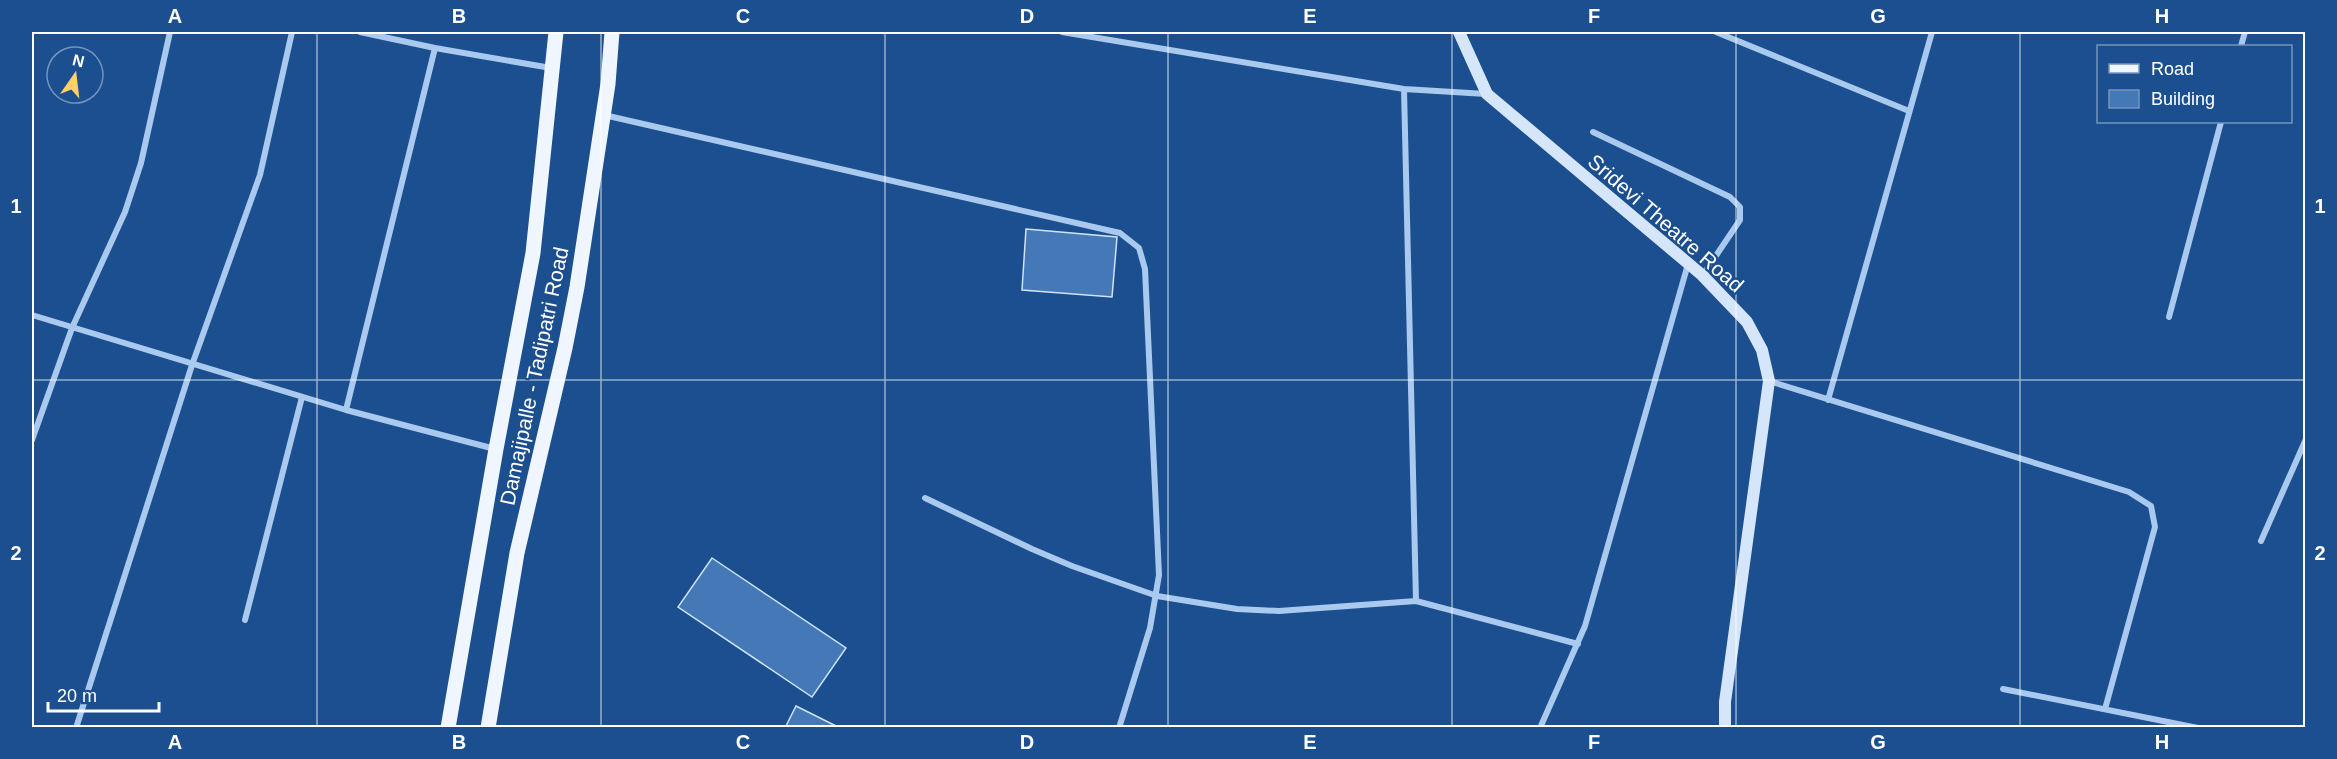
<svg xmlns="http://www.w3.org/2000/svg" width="2337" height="759" font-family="Helvetica,sans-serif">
	<rect width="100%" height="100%" fill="#1b4f8f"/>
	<path fill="#4478b7" stroke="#cfe3fa" stroke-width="1.5" d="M1026 229 1117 237 1112 297 1022 290Z
		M712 558 846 648 812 697 678 607Z
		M796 706 840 728H785Z"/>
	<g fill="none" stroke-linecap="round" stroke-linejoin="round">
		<path stroke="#a9c9ee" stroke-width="6" d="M360 32 435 48 551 68
			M1062 32 1404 89 1486 94
			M1716 32 1909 111
			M2241 46 2245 32
			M1404 89 1416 601
			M604 115 1120 233 1139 248 1145 269 1159 575 1150 628 1119 728
			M1593 132 1730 197 1740 207V220L1703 275
			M32 315 346 410 495 449
			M2169 317 2221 122
			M1769 381 2129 492 2151 506 2155 527 2105 709
			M1828 400 1932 32
			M346 410 435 48
			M32 440 72 328 125 212 141 163 170 32
			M925 498 1032 549 1072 566 1157 596 1237 609 1279 611 1416 601 1578 644
			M2261 541 2306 439
			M245 620 302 397
			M2003 689 2198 728
			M76 728 192 365 260 175 292 32
			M1540 728 1585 626 1688 264"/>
		<path stroke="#d6e6fa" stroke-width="12" d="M1459 32 1487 94 1702 275 1747 322 1762 350 1769 381 1725 702V728"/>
		<path stroke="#f0f6ff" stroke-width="15" d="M448 728 496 449 533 253 556 32
			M488 728 517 553 565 348 577 287 608 84 612 32"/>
	</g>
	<path fill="none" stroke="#fff" stroke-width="1.5" stroke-opacity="0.55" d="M317 32V728M601 32V728M885 32V728M1168 32V728M1452 32V728M1736 32V728M2020 32V728M32 380H2306"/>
	<g text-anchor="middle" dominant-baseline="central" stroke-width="4.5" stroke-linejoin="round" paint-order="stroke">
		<g font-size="21" fill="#fff" stroke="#1b4f8f">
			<text transform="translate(1666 223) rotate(41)">Sridevi Theatre Road</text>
			<text transform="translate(534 376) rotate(-78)">Damajipalle - Tadipatri Road</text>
		</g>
	</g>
	<rect width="2337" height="759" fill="none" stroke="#1b4f8f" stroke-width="66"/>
	<rect x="2097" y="45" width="195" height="78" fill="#1b4f8f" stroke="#7695bc" stroke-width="1.5"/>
	<rect x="2109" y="64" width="30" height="9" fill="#f0f6ff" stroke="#7695bc" stroke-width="1.5"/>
	<text x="2151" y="75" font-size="18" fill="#ffffff">Road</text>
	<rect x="2109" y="90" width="30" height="18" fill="#4478b7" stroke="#7695bc" stroke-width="1.5"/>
	<text x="2151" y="105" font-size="18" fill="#ffffff">Building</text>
	<g transform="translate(75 75) rotate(14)"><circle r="28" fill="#1b4f8f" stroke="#7695bc" stroke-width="1.5"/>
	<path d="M0-4.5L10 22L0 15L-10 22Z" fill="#ffd166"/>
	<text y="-9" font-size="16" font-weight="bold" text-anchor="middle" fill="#ffffff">N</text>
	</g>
	<path d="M48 702v9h111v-9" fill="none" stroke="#ffffff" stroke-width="3"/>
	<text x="57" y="702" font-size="18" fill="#ffffff" stroke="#1b4f8f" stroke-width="4.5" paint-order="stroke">20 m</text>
	<rect x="33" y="33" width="2271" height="693" fill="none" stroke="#fff" stroke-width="2"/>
	<g font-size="20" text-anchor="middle" font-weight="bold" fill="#fff">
		<text x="175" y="23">A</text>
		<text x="459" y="23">B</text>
		<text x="743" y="23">C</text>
		<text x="1027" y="23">D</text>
		<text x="1310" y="23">E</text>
		<text x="1594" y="23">F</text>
		<text x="1878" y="23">G</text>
		<text x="2162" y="23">H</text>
		<text x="16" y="213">1</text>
		<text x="2320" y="213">1</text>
		<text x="16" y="560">2</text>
		<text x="2320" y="560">2</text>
		<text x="175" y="749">A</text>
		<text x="459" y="749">B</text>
		<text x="743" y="749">C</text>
		<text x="1027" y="749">D</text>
		<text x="1310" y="749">E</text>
		<text x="1594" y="749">F</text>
		<text x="1878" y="749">G</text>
		<text x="2162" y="749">H</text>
	</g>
</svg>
